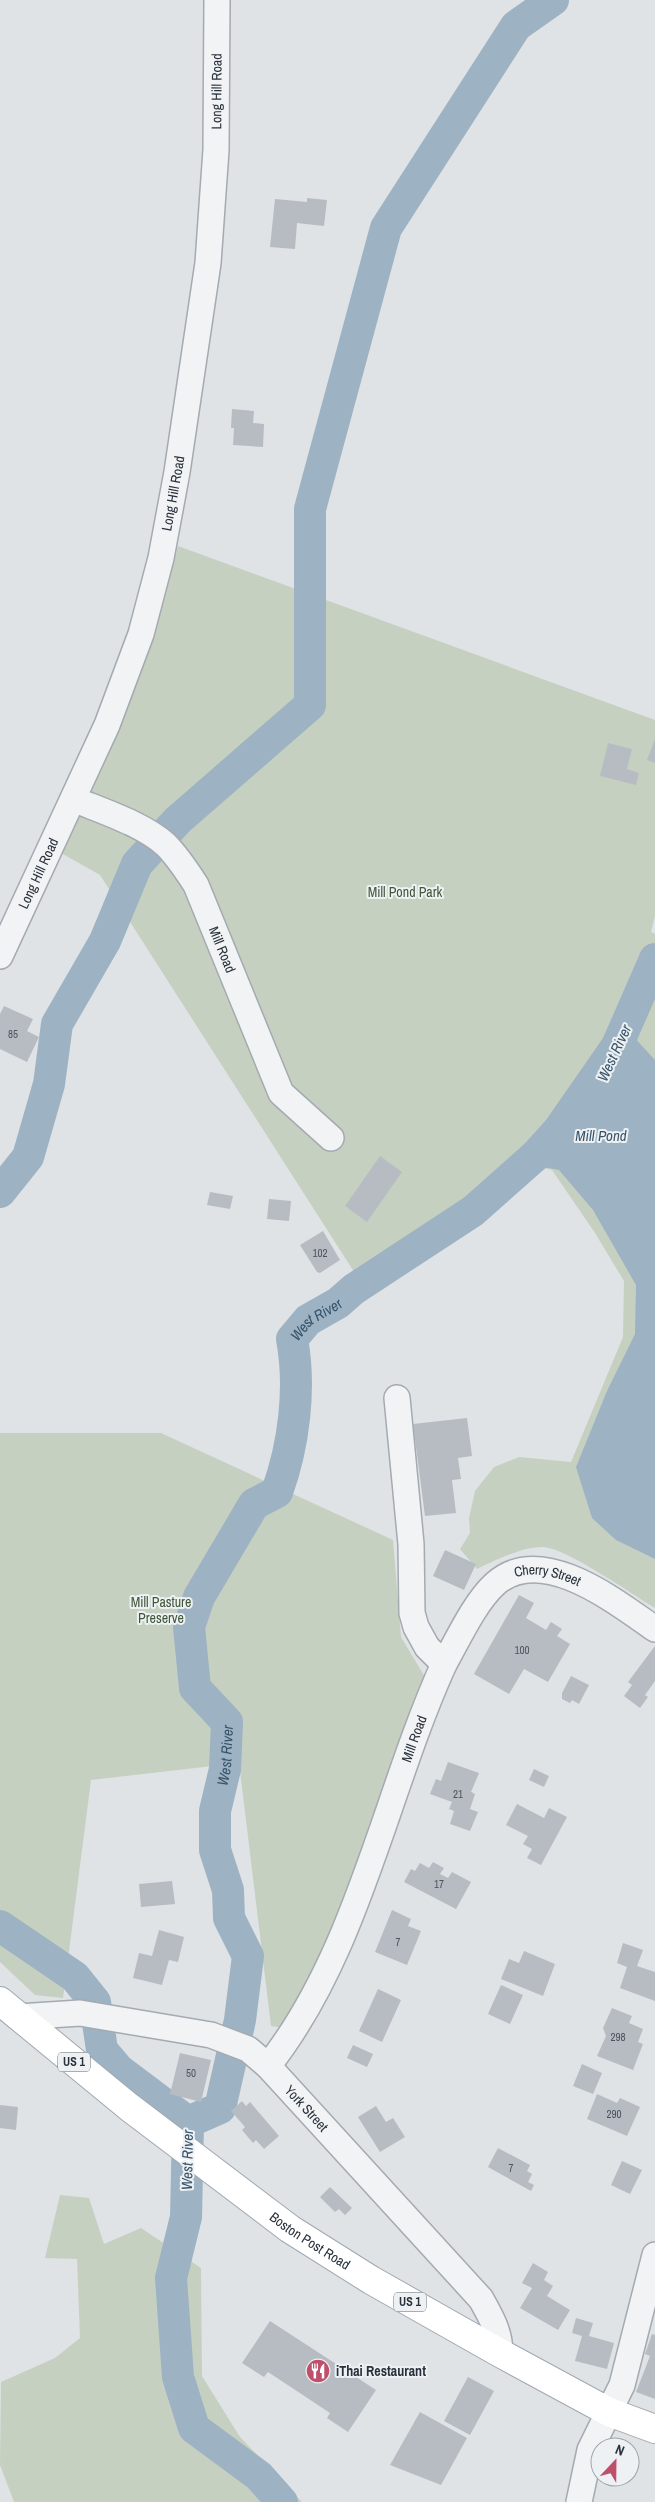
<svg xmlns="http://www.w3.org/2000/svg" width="655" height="2502" font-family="'Archivo Narrow',sans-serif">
	<rect width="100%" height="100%" fill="#dfe3e6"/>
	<path fill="#c6d0c1" d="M178 546 655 720V916L651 932 655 934V1608C632 1594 566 1548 543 1547 524 1546 494 1561 477 1569L460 1549 470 1533 469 1518 475 1491 494 1467 519 1457 571 1462 623 1337 624 1281 595 1233 552 1170 531 1165 486 1206 365 1289 100 875 61 853C111 756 144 650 178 546Z
		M0 1433H161L393 1540 401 1637 425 1677 352 1894 284 2028 271 2026 239 1763 91 1780 63 1998 35 1995 0 1962Z
		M60 2195 89 2198 104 2244 141 2228 201 2268 202 2376 240 2437 302 2502H14L0 2465 1 2382 55 2358 80 2338 77 2259 45 2258Z"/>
	<path fill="#9db3c3" d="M610 1028 631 1034 655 1060V1559L616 1540 592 1518 576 1467 607 1391 635 1334 636 1285 593 1210 559 1170 543 1167 528 1146Z"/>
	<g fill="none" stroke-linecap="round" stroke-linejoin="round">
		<g stroke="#9db3c3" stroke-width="32">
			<path d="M606 1071 655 959"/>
			<path d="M0 1192 28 1157 49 1084 57 1024 105 941 137 864 178 820 310 705V509L386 228 516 26 553 0"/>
			<path d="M0 1926 75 1977 95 2002 102 2050 119 2070 188 2122"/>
			<path id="s1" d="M188 2122 220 2108 240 2020 248 1956 229 1918 228 1890 215 1850V1811L225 1769 227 1722 195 1688 189 1627 199 1597 254 1504 277 1492C294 1445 301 1388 292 1339L308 1320 338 1303 354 1289 473 1211 535 1156 565 1123"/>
			<path d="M188 2124 186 2217 171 2278 178 2377 194 2428 259 2476 282 2502"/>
		</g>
	</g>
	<path fill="#b7bcc3" d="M307 198 327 200 324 226 297 223 295 249 270 247 275 199 307 202Z
		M232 409 254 411 253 423 264 424 263 447 233 445 234 428H231Z
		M655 739V763L647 760Z
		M608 743 632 749 627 769 639 773 636 785 600 776Z
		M4 1006 33 1019 27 1031 39 1037 27 1062 0 1049V1014Z
		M380 1156 402 1172 367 1222 345 1206Z
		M210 1192 233 1196 230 1209 207 1205Z
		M269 1199 291 1201 289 1221 267 1219Z
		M323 1231 340 1260 320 1273 317 1272 300 1245Z
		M467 1418 472 1456 458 1458 461 1479 452 1480 456 1513 425 1516 413 1424Z
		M445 1550 476 1564 464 1590 433 1576Z
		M519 1595 534 1603 526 1618 546 1630 551 1622 562 1629 557 1636 570 1644 548 1682 524 1669 509 1694 474 1674Z
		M655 1646V1681L645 1695 648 1697 640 1708 624 1696 632 1685 628 1682Z
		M571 1676 589 1685 579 1704 572 1700 570 1703 562 1699V1693Z
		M448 1762 479 1773 471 1792 475 1794 470 1809 478 1812 470 1831 450 1824 454 1811 449 1809 452 1802 430 1794 436 1779 441 1781Z
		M534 1769 549 1776 544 1787 529 1780Z
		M517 1804 544 1818 549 1808 567 1817 541 1865 527 1858 532 1849 523 1844 528 1836 506 1825Z
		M433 1862 444 1868 440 1874 448 1878 452 1872 471 1882 456 1909 404 1882 411 1869 415 1871 420 1863 429 1868Z
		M172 1881 175 1904 141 1907 139 1884Z
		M392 1910 411 1919 408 1926 421 1931 407 1965 375 1952Z
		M159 1930 184 1937 178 1962 169 1960 162 1985 133 1978 139 1953 152 1956Z
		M623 1943 643 1950 637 1966 655 1972V2001L620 1988 627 1967 617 1963Z
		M524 1951 555 1964 543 1996 501 1979 509 1959 519 1963Z
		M501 1985 523 1995 510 2024 488 2014Z
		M378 1989 401 2000 382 2042 359 2031Z
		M612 2008 632 2016 629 2023 643 2029 638 2042 643 2044 633 2070 597 2056 606 2036 603 2028Z
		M353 2045 373 2054 367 2067 347 2058Z
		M180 2053 211 2060 201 2102 170 2094Z
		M582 2064 602 2073 593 2094 573 2086Z
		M597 2094 617 2103 620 2098 640 2107 627 2136 587 2119Z
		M242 2101 246 2106 250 2102 279 2136 264 2149 256 2140 253 2143 242 2130 245 2127 231 2111Z
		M0 2105 18 2107 16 2130 0 2128Z
		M376 2106 386 2122 393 2118 405 2137 380 2152 358 2117Z
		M498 2148 530 2165 527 2171 532 2174 528 2182 534 2185 531 2191 488 2167Z
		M622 2161 642 2170 630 2194 611 2185Z
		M330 2187 352 2208 345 2215 339 2209 335 2212 320 2197Z
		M533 2263 548 2272 544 2280 553 2286 547 2296 570 2310 558 2330 520 2308 532 2288 522 2283Z
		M576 2318 593 2323 589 2336 614 2343 607 2369 575 2361 582 2336 572 2333Z
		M270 2321 376 2390 348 2432 327 2418 330 2413 268 2372 264 2377 242 2363Z
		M652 2334 655 2335V2399L636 2392 650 2356 645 2354Z
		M468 2377 494 2391 470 2435 444 2421Z
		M420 2412 467 2438 441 2485 390 2465Z"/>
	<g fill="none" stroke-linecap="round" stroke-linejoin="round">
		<g stroke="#a5aab0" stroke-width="28">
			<g id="minor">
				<path id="s2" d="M73 799C102 811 143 824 166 845 178 857 187 871 196 885L281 1093 331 1138"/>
				<path id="s3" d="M0 956 107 725 141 634 161 558 177 472 208 263 216 150 217 0"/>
				<path id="s4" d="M444 1664C458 1639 475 1602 495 1584 541 1542 616 1602 655 1629"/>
				<path id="s5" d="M18 2017 80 2013 211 2035 248 2049 268 2066 481 2299C491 2317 500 2332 500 2353"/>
				<path id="s6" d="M268 2066C358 1952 385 1794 444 1664L427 1647 416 1627 412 1613 411 1544 397 1398"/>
				<path d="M579 2502 590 2450 622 2385 655 2255"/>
			</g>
		</g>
		<g stroke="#9fa8b1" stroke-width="30">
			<g id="major">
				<path id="s7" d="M0 2001 129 2107 290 2229 371 2280 500 2353 609 2412 655 2429"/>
			</g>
		</g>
		<use href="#minor" stroke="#f1f3f5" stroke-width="25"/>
		<use href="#major" stroke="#fff" stroke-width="28"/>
	</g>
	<defs>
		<g id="restaurant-disc" transform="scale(1.25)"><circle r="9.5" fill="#bf506c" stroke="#eef1f4"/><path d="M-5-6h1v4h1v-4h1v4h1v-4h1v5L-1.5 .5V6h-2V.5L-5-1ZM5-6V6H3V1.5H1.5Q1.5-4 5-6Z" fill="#fff"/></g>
	</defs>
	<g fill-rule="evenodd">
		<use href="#restaurant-disc" x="318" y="2371"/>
	</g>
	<g text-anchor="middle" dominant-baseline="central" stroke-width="4" stroke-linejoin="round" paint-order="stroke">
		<g font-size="11" fill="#4c545e">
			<text x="13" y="1034">85</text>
			<text x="320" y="1253">102</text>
			<text x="522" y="1650">100</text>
			<text x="458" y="1794">21</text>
			<text x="439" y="1884">17</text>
			<text x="398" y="1942">7</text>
			<text x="618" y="2037">298</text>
			<text x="191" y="2073">50</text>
			<text x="614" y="2114">290</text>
			<text x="511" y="2168">7</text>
		</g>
		<g fill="#eef1f4" stroke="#646b73" stroke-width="1">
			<rect x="58" y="2052.5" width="32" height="19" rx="4"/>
			<rect x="394" y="2292.5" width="32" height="19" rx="4"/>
		</g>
		<g font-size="12" font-weight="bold" fill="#29323c">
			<text x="74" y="2062">US 1</text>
			<text x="410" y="2302">US 1</text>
		</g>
		<g font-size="14" fill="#29323c" stroke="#eef1f4">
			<text stroke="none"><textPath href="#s3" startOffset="901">Long Hill Road</textPath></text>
			<text stroke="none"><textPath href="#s3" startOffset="496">Long Hill Road</textPath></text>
			<text stroke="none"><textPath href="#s3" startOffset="91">Long Hill Road</textPath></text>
			<text stroke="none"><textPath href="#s2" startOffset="224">Mill Road</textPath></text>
			<text stroke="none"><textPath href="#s4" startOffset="152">Cherry Street</textPath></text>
			<text stroke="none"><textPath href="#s6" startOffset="360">Mill Road</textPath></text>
			<text stroke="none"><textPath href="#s5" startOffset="318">York Street</textPath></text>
			<text stroke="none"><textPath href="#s7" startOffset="392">Boston Post Road</textPath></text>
		</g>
		<g font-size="14" fill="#415638" stroke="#eef1f4">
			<text x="405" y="892">Mill Pond Park</text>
			<text x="161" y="1602">Mill Pasture<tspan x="161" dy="16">Preserve</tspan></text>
		</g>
		<g font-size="14" font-weight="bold" fill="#29323c" stroke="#eef1f4" text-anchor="start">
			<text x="336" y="2371">iThai Restaurant</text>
		</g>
		<g font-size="15" font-style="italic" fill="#38546b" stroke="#eef1f4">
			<text transform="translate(614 1053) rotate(-65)">West River</text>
			<text x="601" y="1135">Mill Pond</text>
			<text stroke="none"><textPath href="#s1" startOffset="892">West River</textPath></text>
			<text stroke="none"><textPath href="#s1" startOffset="398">West River</textPath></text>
			<text transform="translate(187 2160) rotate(-89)">West River</text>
		</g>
	</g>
	<g transform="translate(615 2462) rotate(22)"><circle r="24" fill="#eef1f4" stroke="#9fa5aa"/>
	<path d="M0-4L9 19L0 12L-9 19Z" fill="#bf506c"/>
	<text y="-8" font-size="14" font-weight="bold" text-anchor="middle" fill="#29323c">N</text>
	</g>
</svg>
